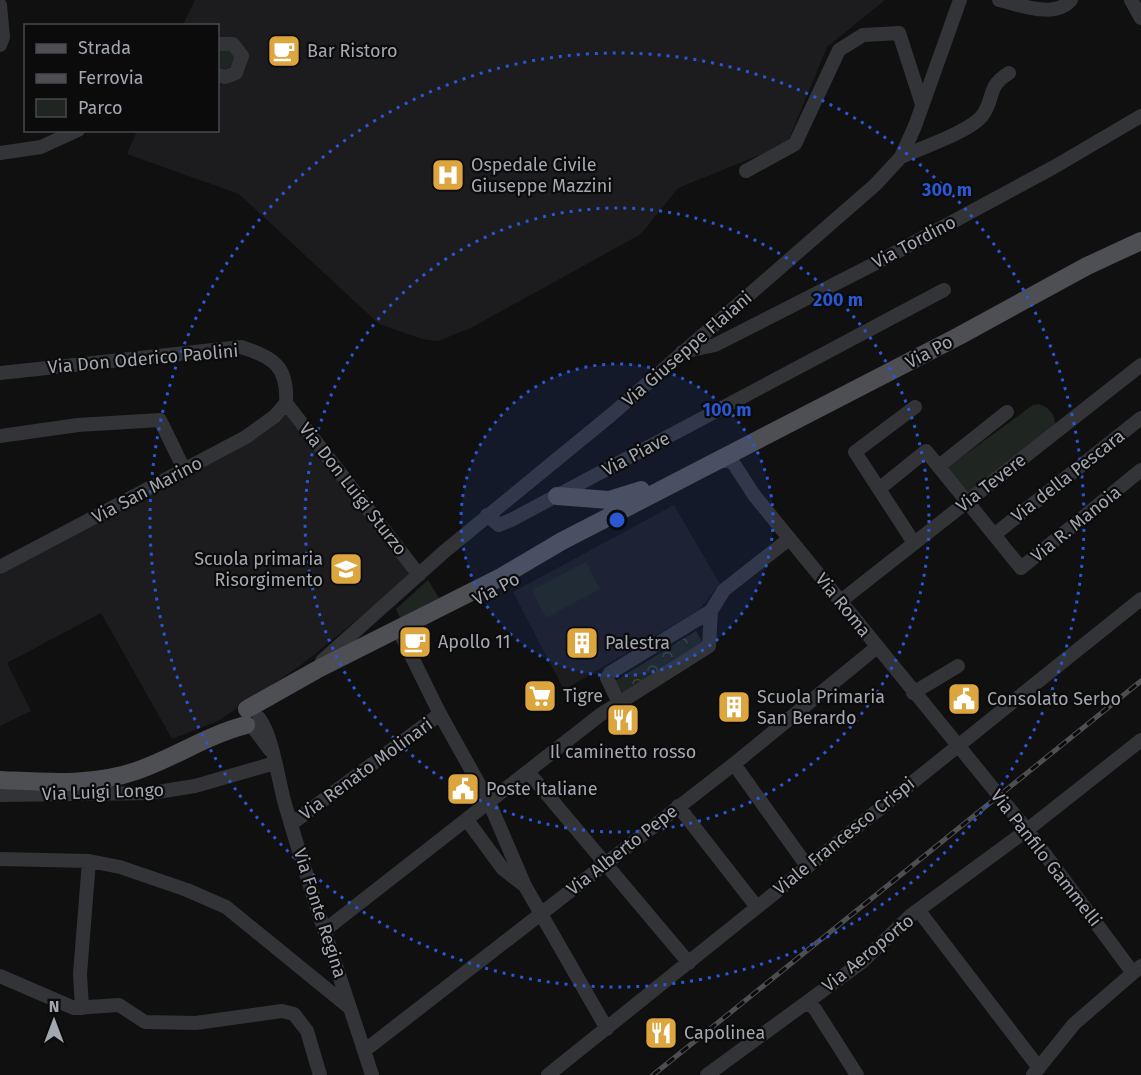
<svg xmlns="http://www.w3.org/2000/svg" width="1141" height="1075" font-family="'Fira Sans',sans-serif">
	<defs>
		<pattern id="forest-crowns" width="20" height="18" patternUnits="userSpaceOnUse" patternTransform="scale(1.5)"><rect width="20" height="18" fill="#1f2520"/><path d="M2 6a3 3 0 1 1 6 0M12 15a3 3 0 1 1 6 0" fill="none" stroke="#3c423e"/></pattern>
	</defs>
	<rect width="100%" height="100%" fill="#101011"/>
	<path fill="#1c1c1e" d="M195 0H885L827 47 787 144 678 188 641 234 471 328 438 341 422 339 379 324 239 194 127 154 137 131 218 130V26L183 25Z
		M287 411 412 575 300 666 218 721 172 739 101 613 7 663 31 711 0 726V575L250 440Z
		M674 505 720 584 699 610 564 690 513 592Z"/>
	<path fill="#1f2520" d="M215 59a10 10 0 1 1 20 0a10 10 0 1 1-20 0Z
		M1039 404C1050 408 1056 415 1055 427L970 494 948 467 1033 405Z
		M586 562 600 589 546 618 532 590Z
		M428 580 439 598 400 618 396 609Z"/>
	<path fill="url(#forest-crowns)" d="M696 631 703 643 623 693 615 681Z"/>
	<g fill="none" stroke-linecap="round" stroke-linejoin="round">
		<path stroke="#333438" stroke-width="14" d="M999 0C1021 5 1054 19 1071 0
			M1131 0 1141 18
			M0 5 3 37 0 45
			M218 44H233L242 56 236 73 225 77 218 75
			M0 153 41 147 78 130
			M901 157C921 148 969 132 982 116 995 99 986 87 1009 73
			M746 171 795 144 839 50 863 35 899 33 922 104
			M682 352 715 345 878 262 1054 167 1141 116
			M0 373 241 347C274 357 288 367 286 403
			M286 403 419 575
			M0 436 78 425 160 420 184 469
			M717 461H732L754 495 1027 830 1133 973
			M939 466 1007 412
			M879 489 926 451 1021 568 1141 470
			M487 515 499 525 511 520 944 290
			M994 535 1141 418
			M914 543 855 452 915 407
			M0 567 246 437 275 416 286 403
			M842 600 1141 365
			M402 637 440 714 489 802 525 886 607 1029
			M322 661 445 551 611 415 875 185 901 157 915 126 960 0
			M913 693 958 666
			M619 703 607 678 610 673 711 611
			M259 718C273 736 278 780 285 804 311 895 343 985 372 1075
			M252 726 270 750
			M734 764 807 866
			M529 773 689 963
			M0 795 151 793 195 786 275 763
			M678 806 756 906
			M467 820 503 869 525 886
			M291 824 440 714
			M0 859 89 861 120 867 187 890 226 907 350 1008
			M919 911 1039 1068
			M325 930 600 715 709 646 711 611 724 590 789 539
			M0 976 74 1008 119 1005 145 1022 196 1023 282 1011 294 1014 307 1031 320 1075
			M808 1003 815 1009 857 1075
			M82 1008 80 974 89 861
			M364 1051 734 764 877 647
			M548 1075 1141 599
			M707 1075 862 962 910 916 1027 830 1141 740
			M1033 1075 1074 1024 1141 966"/>
		<path stroke="#4e4f54" stroke-width="18" d="M557 496 609 500 641 490
			M247 709 320 668 501 577 562 541 959 336 1087 266 1141 241
			M0 780C45 782 93 786 136 771 174 758 207 735 246 725"/>
		<g stroke="#4d4e52" stroke-width="5">
			<path id="rail" d="M653 1075 1141 681"/>
		</g>
		<use href="#rail" stroke="#0b0b0c" stroke-width="3" stroke-dasharray="9" stroke-linecap="butt"/>
	</g>
	<circle cx="617" cy="520" r="156" fill="#2a57d4" fill-opacity=".12"/>
	<g fill="none" stroke="#2a57d4" stroke-width="3" stroke-dasharray="3 6">
		<circle cx="617" cy="520" r="156"/>
		<circle cx="617" cy="520" r="312"/>
		<circle cx="617" cy="520" r="467"/>
	</g>
	<defs>
		<g id="cafe-square" transform="scale(1.725)"><rect x="-9" y="-9" width="18" height="18" rx="4" fill="#dca53d" stroke="#0b0b0c"/><path d="M-5.5-4.5H6V0H3Q3 3.5 0 3.5H-2.5Q-5.5 3.5-5.5 0ZM3-3.2v2h1.7v-2ZM-6 4.5H4V6H-6Z" fill="#fff"/></g>
		<g id="hospital-square" transform="scale(1.725)"><rect x="-9" y="-9" width="18" height="18" rx="4" fill="#dca53d" stroke="#0b0b0c"/><path d="M-5-5h3v3.5h4V-5h3V5h-3V1.5h-4V5h-3Z" fill="#fff"/></g>
		<g id="school-square" transform="scale(1.725)"><rect x="-9" y="-9" width="18" height="18" rx="4" fill="#dca53d" stroke="#0b0b0c"/><path d="M0-5L7-2L0 1L-7-2ZM-4 1L0 2.5L4 1V4Q0 6-4 4Z" fill="#fff"/></g>
		<g id="building-square" transform="scale(1.725)"><rect x="-9" y="-9" width="18" height="18" rx="4" fill="#dca53d" stroke="#0b0b0c"/><path d="M-4-6H4V6H1V3H-1V6H-4ZM-2.5-4.3h1.7v1.8h-1.7ZM.8-4.3h1.7v1.8H.8ZM-2.5-1h1.7V.8h-1.7ZM.8-1h1.7V.8H.8Z" fill="#fff"/></g>
		<g id="supermarket-square" transform="scale(1.725)"><rect x="-9" y="-9" width="18" height="18" rx="4" fill="#dca53d" stroke="#0b0b0c"/><path d="M-6-5.5h2.5l.6 2H6L4.5 2H-2.5L-4.4-4H-6ZM-1.5 3.2a1.3 1.3 0 1 0 .1 0ZM3 3.2a1.3 1.3 0 1 0 .1 0Z" fill="#fff"/></g>
		<g id="civic-square" transform="scale(1.725)"><rect x="-9" y="-9" width="18" height="18" rx="4" fill="#dca53d" stroke="#0b0b0c"/><path d="M-.6-6.5H3V-4.5H.6V-3L4-1V1h2V6H-6V1h2V-1L-.6-3ZM-1.2 2.5V6h2.4V2.5Z" fill="#fff"/></g>
		<g id="restaurant-square" transform="scale(1.725)"><rect x="-9" y="-9" width="18" height="18" rx="4" fill="#dca53d" stroke="#0b0b0c"/><path d="M-5-6h1v4h1v-4h1v4h1v-4h1v5L-1.5 .5V6h-2V.5L-5-1ZM5-6V6H3V1.5H1.5Q1.5-4 5-6Z" fill="#fff"/></g>
	</defs>
	<g fill-rule="evenodd">
		<use href="#cafe-square" x="284" y="51"/>
		<use href="#hospital-square" x="448" y="175"/>
		<use href="#school-square" x="346" y="569"/>
		<use href="#cafe-square" x="415" y="642"/>
		<use href="#building-square" x="582" y="643"/>
		<use href="#supermarket-square" x="540" y="696"/>
		<use href="#civic-square" x="964" y="699"/>
		<use href="#building-square" x="734" y="707"/>
		<use href="#restaurant-square" x="623" y="720"/>
		<use href="#civic-square" x="463" y="789"/>
		<use href="#restaurant-square" x="661" y="1033"/>
	</g>
	<g text-anchor="middle" dominant-baseline="central" stroke-width="4.5" stroke-linejoin="round" paint-order="stroke">
		<g font-size="18" fill="#a3a7b0" stroke="#0b0b0c" text-anchor="start">
			<text x="307" y="51">Bar Ristoro</text>
			<text x="471" y="165">Ospedale Civile<tspan x="471" dy="21">Giuseppe Mazzini</tspan></text>
			<text x="323" y="559" text-anchor="end">Scuola primaria<tspan x="323" dy="21">Risorgimento</tspan></text>
			<text x="438" y="642">Apollo 11</text>
			<text x="605" y="643">Palestra</text>
			<text x="563" y="696">Tigre</text>
			<text x="757" y="697">Scuola Primaria<tspan x="757" dy="21">San Berardo</tspan></text>
			<text x="987" y="699">Consolato Serbo</text>
			<text x="623" y="752" text-anchor="middle">Il caminetto rosso</text>
			<text x="486" y="789">Poste Italiane</text>
			<text x="684" y="1033">Capolinea</text>
		</g>
		<g font-size="18" fill="#a3a7b0" stroke="#0b0b0c">
			<text transform="translate(914 242) rotate(-28)">Via Tordino</text>
			<text transform="translate(687 349) rotate(-41)">Via Giuseppe Flaiani</text>
			<text transform="translate(929 352) rotate(-28)">Via Po</text>
			<text transform="translate(143 359) rotate(-5)">Via Don Oderico Paolini</text>
			<text transform="translate(636 454) rotate(-28)">Via Piave</text>
			<text transform="translate(1068 476) rotate(-38)">Via della Pescara</text>
			<text transform="translate(991 483) rotate(-38)">Via Tevere</text>
			<text transform="translate(353 489) rotate(52)">Via Don Luigi Sturzo</text>
			<text transform="translate(147 490) rotate(-28)">Via San Marino</text>
			<text transform="translate(1076 524) rotate(-39)">Via R. Manoia</text>
			<text transform="translate(496 589) rotate(-28)">Via Po</text>
			<text transform="translate(843 605) rotate(51)">Via Roma</text>
			<text transform="translate(366 769) rotate(-36)">Via Renato Molinari</text>
			<text transform="translate(103 792) rotate(-2)">Via Luigi Longo</text>
			<text transform="translate(844 836) rotate(-39)">Viale Francesco Crispi</text>
			<text transform="translate(622 850) rotate(-38)">Via Alberto Pepe</text>
			<text transform="translate(1046 858) rotate(52)">Via Panfilo Gammelli</text>
			<text transform="translate(320 913) rotate(72)">Via Fonte Regina</text>
			<text transform="translate(868 953) rotate(-39)">Via Aeroporto</text>
		</g>
	</g>
	<circle cx="617" cy="520" r="9" fill="#2a57d4" stroke="#0b0b0c" stroke-width="3"/>
	<g font-size="18" text-anchor="middle" font-weight="bold" fill="#2a57d4" stroke="#0b0b0c" stroke-width="4.5" stroke-linejoin="round" paint-order="stroke">
		<text x="947" y="196">300 m</text>
		<text x="838" y="306">200 m</text>
		<text x="727" y="416">100 m</text>
	</g>
	<rect x="24" y="24" width="195" height="108" fill="#0b0b0c" stroke="#48494e" stroke-width="1.5"/>
	<rect x="36" y="44" width="30" height="9" fill="#4e4f54" stroke="#48494e" stroke-width="1.5"/>
	<text x="78" y="54" font-size="18" fill="#a3a7b0">Strada</text>
	<rect x="36" y="74" width="30" height="9" fill="#4d4e52" stroke="#48494e" stroke-width="1.5"/>
	<text x="78" y="84" font-size="18" fill="#a3a7b0">Ferrovia</text>
	<rect x="36" y="99" width="30" height="18" fill="#1f2520" stroke="#48494e" stroke-width="1.5"/>
	<text x="78" y="114" font-size="18" fill="#a3a7b0">Parco</text>
	<g transform="translate(54 1021)" stroke="#0b0b0c" stroke-width="4.5" paint-order="stroke">
	<path d="M0-4.5L10 22L0 15L-10 22Z" fill="#a3a7b0"/>
	<text y="-9" font-size="16" font-weight="bold" text-anchor="middle" fill="#a3a7b0">N</text>
	</g>
</svg>
